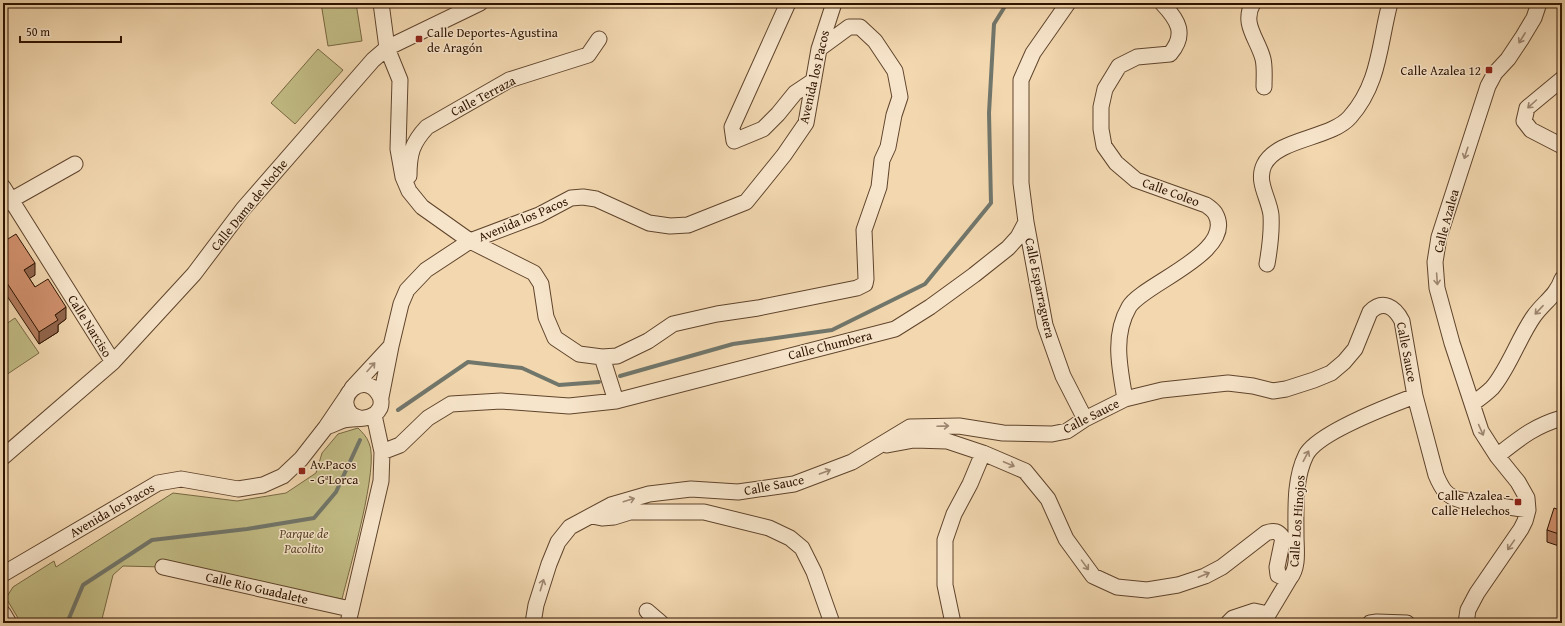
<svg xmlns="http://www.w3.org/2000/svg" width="1565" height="626" font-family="'Gentium Book Plus',serif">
	<rect width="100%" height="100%" fill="#f2d7af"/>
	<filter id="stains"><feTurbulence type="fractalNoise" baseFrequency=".005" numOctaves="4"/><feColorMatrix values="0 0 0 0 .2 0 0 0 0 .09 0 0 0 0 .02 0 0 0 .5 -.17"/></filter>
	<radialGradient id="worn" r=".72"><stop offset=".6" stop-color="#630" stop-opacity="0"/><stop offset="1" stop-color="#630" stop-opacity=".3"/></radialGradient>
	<path fill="#c2bc85" stroke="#786842" d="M321 3H356L362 41 328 46Z
		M318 49 343 70 295 124 271 103Z
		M15 318 39 353 3 377V326Z
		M358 428C362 432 367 437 369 443 380 465 349 570 342 599L163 567 123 566 113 575 101 623H21L6 598 13 587 54 561 56 567 173 493 237 501 286 493 316 473 322 453 338 434Z"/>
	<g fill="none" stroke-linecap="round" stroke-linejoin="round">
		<path stroke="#71766b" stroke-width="4" d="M620 376 733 344 832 330 925 284 991 203 989 113 994 24 1007 3
			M398 410 468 362 522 368 559 385 599 382
			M67 623 83 585 152 540 247 529 314 518 336 492 360 440"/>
		<g stroke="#5f442c" stroke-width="17">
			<path id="street" d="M381 3 387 48 400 80 398 149 403 177 409 191 422 207 470 241 534 273 541 284 546 317 555 338 579 354 602 357 617 356 648 341 673 324 717 314 758 308 857 288 865 284 866 279 864 230 879 187 882 160 888 147 894 115 900 97 895 71 875 41 860 27H849L819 49
				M788 3 732 127 734 141 763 129 778 114 795 93 813 81
				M1253 3C1241 24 1258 39 1263 59 1265 67 1264 78 1264 87
				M1562 79 1527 108 1524 121 1531 130 1562 146
				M409 176C409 154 412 143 427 127L509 80 588 55 599 39
				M3 187 113 362 3 457
				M4 204 75 164
				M1026 222 1045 325 1063 376 1085 419
				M1267 264C1270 247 1272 232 1271 215 1269 198 1256 182 1264 165 1277 138 1331 139 1350 117 1380 83 1379 44 1390 3
				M602 357 616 401
				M113 362 194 274 243 209 373 60 387 48 480 3
				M352 388 390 347
				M381 397 391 346 401 304 407 290 426 270 470 241 539 215 571 198 583 197 596 199 649 223 670 226 688 225 746 202 784 155 806 123 819 49 834 3
				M1125 399C1120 369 1112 336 1129 307 1142 284 1238 252 1215 213 1213 210 1209 207 1206 205L1136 180 1116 163 1104 146 1101 129V107L1105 89 1119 66 1137 57 1170 54C1187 34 1178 20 1162 3
				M1472 404C1479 399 1486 394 1492 388 1508 370 1519 337 1534 316 1544 302 1556 296 1562 279
				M326 427C332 425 338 422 344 420 356 417 373 422 380 408 382 403 381 397 378 393 363 371 334 397 351 414 353 416 357 417 359 418
				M887 445 914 440 947 441 983 453 1025 471 1048 499 1066 539 1093 576 1117 587 1147 590 1178 585 1205 576 1222 567 1266 533C1274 530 1278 531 1283 538L1277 567 1278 575 1284 578H1290C1299 567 1296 549 1296 536 1296 510 1294 479 1306 455 1317 433 1391 405 1415 396
				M382 452 400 445 428 418 451 404 501 401 569 406 616 401 895 329 930 307 974 275 1008 248 1018 237 1026 222 1021 183V80L1033 53 1068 3
				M1497 456C1520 438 1534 426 1562 418
				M592 516 602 518 614 517 630 512H704L769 528 790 538 802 548 814 572 832 623
				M163 567 350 609
				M3 574 158 483 181 479 238 489 263 485 283 476 301 459 326 427 347 396
				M647 611 661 623
				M3 613 9 623
				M348 623 381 481 382 452 374 415
				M533 623 536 605 549 564 558 542 570 527 611 505 649 494 691 489 738 492 794 484 852 462 910 427 959 426 1003 433 1052 434 1067 431 1085 419 1125 399 1162 390 1228 383 1253 386 1273 391 1286 389 1314 380 1331 373 1344 362 1355 349 1370 312C1383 299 1395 307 1402 321L1415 396 1436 475C1442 489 1446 496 1460 500L1528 510
				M953 623 945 585V540L954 514 970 484 983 453
				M1228 623 1233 618 1254 611 1268 614
				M1263 623 1290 578
				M1370 623 1377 622 1407 623
				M1466 623 1468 610 1477 593 1521 529 1525 521 1528 510 1527 498 1518 482 1497 456 1481 431 1452 343 1437 288 1435 262 1439 237 1488 86 1495 73 1508 59 1522 38 1534 18 1539 3"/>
		</g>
		<use href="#street" stroke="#f7e5cb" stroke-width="15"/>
	</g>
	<path fill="#b37c5e" stroke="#2e1300" d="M3 242 35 275 29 278 35 287 66 319 58 325V332L39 344 5 293Z
		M1562 511V547L1547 542V530Z"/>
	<path fill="#92654c" stroke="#2e1300" d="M35 263V275L24 282V270Z
		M5 280V293L3 294V282Z
		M66 307V319L58 325V332L39 344V332L55 315Z"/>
	<path fill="#d0906d" stroke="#2e1300" d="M16 234 35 263 24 270 35 287 48 279 66 307 55 315 58 320 39 332 5 280 3 282V242Z
		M1554 508 1562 511V535L1547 530Z"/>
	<defs><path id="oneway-shaft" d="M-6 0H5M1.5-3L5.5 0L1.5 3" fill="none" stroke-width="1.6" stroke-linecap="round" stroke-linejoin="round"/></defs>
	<g stroke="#9d8670">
		<use href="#oneway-shaft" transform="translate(1522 38) rotate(122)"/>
		<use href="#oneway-shaft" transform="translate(1532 104) rotate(138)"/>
		<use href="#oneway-shaft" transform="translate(1466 153) rotate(108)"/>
		<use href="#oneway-shaft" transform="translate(1437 279) rotate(86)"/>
		<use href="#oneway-shaft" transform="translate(1539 310) rotate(133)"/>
		<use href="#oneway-shaft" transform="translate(371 367) rotate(-48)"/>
		<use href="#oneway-shaft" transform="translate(943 426) rotate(-2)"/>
		<use href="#oneway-shaft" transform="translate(1481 430) rotate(66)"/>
		<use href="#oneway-shaft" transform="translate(1306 456) rotate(-62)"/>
		<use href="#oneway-shaft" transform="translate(1009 464) rotate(23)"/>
		<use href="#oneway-shaft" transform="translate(825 472) rotate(-20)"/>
		<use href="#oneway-shaft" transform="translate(629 500) rotate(-17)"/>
		<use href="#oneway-shaft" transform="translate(1511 545) rotate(125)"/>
		<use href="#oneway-shaft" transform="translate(1085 565) rotate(54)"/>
		<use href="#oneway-shaft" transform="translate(1204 575) rotate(-23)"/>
		<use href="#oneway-shaft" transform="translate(542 585) rotate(-73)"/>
	</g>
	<g fill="#8f2418" stroke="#f7e5cb" stroke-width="1.5">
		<rect x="415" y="35" width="8" height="8" rx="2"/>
		<rect x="1485" y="66" width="8" height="8" rx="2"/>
		<rect x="298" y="467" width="8" height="8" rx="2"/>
		<rect x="1514" y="498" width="8" height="8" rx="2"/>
	</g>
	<g text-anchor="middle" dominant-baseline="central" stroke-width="3" stroke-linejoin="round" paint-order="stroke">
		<g font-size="13" fill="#2e1300" stroke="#f7e5cb" text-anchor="start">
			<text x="427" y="32">Calle Deportes-Agustina<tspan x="427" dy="15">de Aragón</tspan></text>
			<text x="1481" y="70" text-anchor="end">Calle Azalea 12</text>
			<text x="310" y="464">Av.Pacos<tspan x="310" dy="15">- GªLorca</tspan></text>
			<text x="1510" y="495" text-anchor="end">Calle Azalea -<tspan x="1510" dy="15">Calle Helechos</tspan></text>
		</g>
		<g font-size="13" fill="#2e1300" stroke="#f7e5cb">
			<text transform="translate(814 77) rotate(-77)">Avenida los Pacos</text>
			<text transform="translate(483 96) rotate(-28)">Calle Terraza</text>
			<text transform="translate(1171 192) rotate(20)">Calle Coleo</text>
			<text transform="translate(249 205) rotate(-51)">Calle Dama de Noche</text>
			<text transform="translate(523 219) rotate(-23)">Avenida los Pacos</text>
			<text transform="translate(1446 221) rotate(-75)">Calle Azalea</text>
			<text transform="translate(1040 288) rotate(78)">Calle Esparraguera</text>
			<text transform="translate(90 326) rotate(58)">Calle Narciso</text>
			<text transform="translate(830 345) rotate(-14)">Calle Chumbera</text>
			<text transform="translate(1407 352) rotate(79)">Calle Sauce</text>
			<text transform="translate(1091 416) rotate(-27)">Calle Sauce</text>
			<text transform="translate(774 485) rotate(-11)">Calle Sauce</text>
			<text transform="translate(112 510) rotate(-30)">Avenida los Pacos</text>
			<text transform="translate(1297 521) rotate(-86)">Calle Los Hinojos</text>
			<text transform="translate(257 588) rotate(13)">Calle Rio Guadalete</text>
		</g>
		<g font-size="13" font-style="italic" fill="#5a4628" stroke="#f7e5cb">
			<text x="304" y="533">Parque de<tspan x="304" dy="15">Pacolito</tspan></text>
		</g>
	</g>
	<rect width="1565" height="626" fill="none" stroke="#f2d7af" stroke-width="16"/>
	<rect x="4" y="4" width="1557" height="618" fill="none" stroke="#2e1300" stroke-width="2"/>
	<rect x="8" y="8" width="1549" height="610" fill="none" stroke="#2e1300"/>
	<path d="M20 36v6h101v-6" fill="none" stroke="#2e1300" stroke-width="2"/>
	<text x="26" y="36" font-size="12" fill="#2e1300" stroke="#f7e5cb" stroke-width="3" paint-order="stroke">50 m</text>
	<rect width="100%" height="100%" filter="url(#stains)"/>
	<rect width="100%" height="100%" fill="url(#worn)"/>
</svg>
